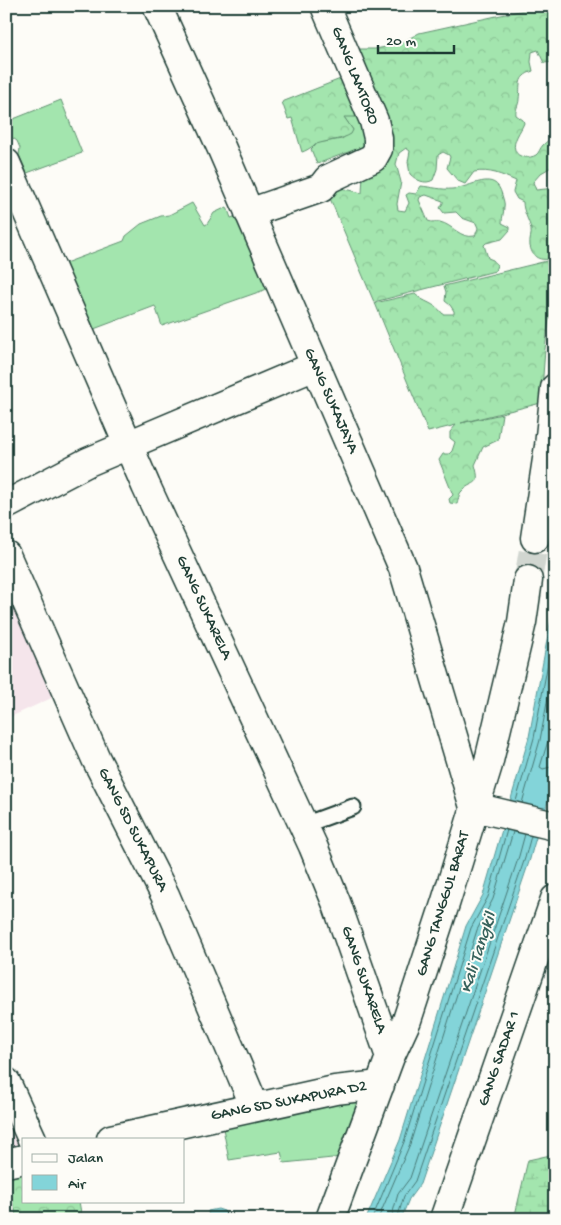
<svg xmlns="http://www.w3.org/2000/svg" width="561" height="1225" font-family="'Gochi Hand',sans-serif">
	<defs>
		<pattern id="forest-crowns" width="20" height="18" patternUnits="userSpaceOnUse" patternTransform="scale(1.25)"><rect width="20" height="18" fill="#a3e5ae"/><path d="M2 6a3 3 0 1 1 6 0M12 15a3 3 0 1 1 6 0" fill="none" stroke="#8cc596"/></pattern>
		<pattern id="wetland-marsh" width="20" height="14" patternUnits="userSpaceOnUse" patternTransform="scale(1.25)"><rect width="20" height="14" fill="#a3e5ae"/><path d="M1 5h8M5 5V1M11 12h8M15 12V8" fill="none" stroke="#8cc596"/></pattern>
	</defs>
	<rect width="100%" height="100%" fill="#fdfcf7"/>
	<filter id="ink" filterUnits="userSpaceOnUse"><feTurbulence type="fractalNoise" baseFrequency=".02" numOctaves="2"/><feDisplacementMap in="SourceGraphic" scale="10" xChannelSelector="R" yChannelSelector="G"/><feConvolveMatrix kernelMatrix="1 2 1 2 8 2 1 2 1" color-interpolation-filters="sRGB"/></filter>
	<g filter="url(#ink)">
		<path fill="#f5e5eb" d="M17 605 58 695 6 719V609Z
			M6 1092 24 1153 6 1158Z"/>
		<path fill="#a3e5ae" stroke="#619171" d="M61 100 82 153 27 173 19 155 20 148 17 141 6 133V122Z
			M346 116 359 117 371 141 364 146 317 164 311 149 317 143 342 139 353 130 344 117Z
			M192 203 205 225 207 224 214 213 227 207 231 218 239 215 270 288 162 326 155 306 86 332 60 265 124 241 126 236 141 224 161 216 169 215Z
			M363 1096 342 1157 284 1163 281 1152 229 1160 222 1123Z"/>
		<path fill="url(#forest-crowns)" stroke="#619171" fill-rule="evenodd" d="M542 6H555V62L544 63 538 50 532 52 531 62 533 71C516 77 521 85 519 99 519 105 515 109 516 115L523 120 524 123C521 131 512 141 515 150 517 158 530 159 536 155 539 153 540 148 543 145 547 141 551 139 555 134V165L541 173 533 182 536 190 555 188V258C542 261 533 260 530 246 529 240 532 235 531 229 529 220 523 212 523 202L517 199 513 192 516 181C502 175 490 169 474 172L465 184 458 181 447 168 450 157 449 155 443 152 438 155 437 169 433 180C425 185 416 180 410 174L408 162 410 151 406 148 399 153 396 164 401 182 397 204 398 210 405 211 409 203 406 195 409 193 416 194 421 186C431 187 442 190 452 189 471 188 495 168 502 195 503 199 505 203 504 207 504 212 502 217 502 223L510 227V230L502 239 486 243 484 245 488 258 493 260 497 265 495 271 374 302 326 189 341 188 362 193 363 175 368 168 356 49H375L386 47 390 43H401L419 33ZM426 195 443 201V203L440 208 444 213 456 212 462 218 476 223 478 228 475 236C460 239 453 225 440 222 435 221 433 223 428 221L419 200 420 197Z
			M348 76 359 117H344L353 130 351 134C341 140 331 140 320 143 314 144 309 150 302 152L292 118 288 119 282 102Z
			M555 259V274L545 349 541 403 461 423 502 414 498 440 483 447 475 465C482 489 472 479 461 492 459 494 458 501 457 504L450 503 449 499 453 495 439 460 443 454H449L452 451 455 442 450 438V432L456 425 428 432 375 303 415 294C424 303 434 302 443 314H454V311L450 305 445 301 446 292 444 286Z
			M24 1165V1201H79L82 1219H17L9 1191 6 1171Z"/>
		<path fill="url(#wetland-marsh)" stroke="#619171" d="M555 1154V1219H514L528 1160Z"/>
		<path fill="#83d4d9" stroke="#5b9897" d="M555 597V773C550 802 537 830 530 859L420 1184 409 1199 401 1219H366L400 1140 466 926 483 895 529 737Z
			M218 1209 224 1211 228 1216 236 1219H209L208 1211Z"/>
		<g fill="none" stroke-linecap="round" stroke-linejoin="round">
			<path stroke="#477976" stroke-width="1" d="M555 702 548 741 540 767 543 769 555 766
				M516 801 534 738 555 625
				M522 803 540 740 555 660
				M372 1219 404 1142 471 928 488 897 507 830
				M378 1219 410 1144 477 930 493 899 513 832
				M391 1219 398 1194 410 1178 519 856 525 834
				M397 1219 404 1196 415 1181 525 858 531 836"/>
			<path stroke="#d1d6d0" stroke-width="28" stroke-dasharray="28 14" stroke-linecap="butt" d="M528 580 535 538"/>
			<g stroke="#1f3d34" stroke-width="19">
				<path id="service" d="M304 825 353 807"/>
			</g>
			<g stroke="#1f3d34" stroke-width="31">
				<path id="minor" d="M157 6 221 147 403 568 474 807 555 826
					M6 163 146 486 313 846 336 902 390 1057
					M249 213 321 188 328 179 373 158 378 149V138L374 121 325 6
					M6 505 88 462 315 366
					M535 538 549 446 555 388
					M6 555 96 759 165 895 255 1107
					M6 1082 32 1139
					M111 1139 335 1090 380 1085
					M6 1163 24 1159
					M330 1219 390 1057 407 1020 446 901 488 765 522 622 528 580
					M444 1219 555 899"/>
			</g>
			<use href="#service" stroke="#fdfcf7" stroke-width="15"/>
			<use href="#minor" stroke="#fdfcf7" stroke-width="28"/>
		</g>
	</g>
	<g text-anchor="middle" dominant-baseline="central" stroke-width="4" stroke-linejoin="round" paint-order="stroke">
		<g font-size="16" fill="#1f3d34" stroke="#fdfcf7">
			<text transform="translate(354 76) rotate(68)">GANG LAMTORO</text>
			<text transform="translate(330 401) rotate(66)">GANG SUKAJAYA</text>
			<text transform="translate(203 608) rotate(65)">GANG SUKARELA</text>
			<text transform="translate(132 830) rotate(63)">GANG SD SUKAPURA</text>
			<text transform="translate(444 904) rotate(-73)">GANG TANGGUL BARAT</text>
			<text transform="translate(363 980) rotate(71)">GANG SUKARELA</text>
			<text transform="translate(500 1059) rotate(-71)">GANG SADAR 1</text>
			<text transform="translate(289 1102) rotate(-11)">GANG SD SUKAPURA D2</text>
		</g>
		<g font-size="18" font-style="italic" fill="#38635d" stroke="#fdfcf7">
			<text transform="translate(479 953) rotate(-72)">Kali Tangkil</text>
		</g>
	</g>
	<rect width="561" height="1225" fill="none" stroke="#fdfcf7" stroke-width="25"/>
	<rect x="12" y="12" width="536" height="1200" fill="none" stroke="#1f3d34" stroke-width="2" filter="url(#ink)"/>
	<rect x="22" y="1138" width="162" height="65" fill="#fdfcf7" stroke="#a4b0a9"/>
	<rect x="32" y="1154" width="25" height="8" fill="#fdfcf7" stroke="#a4b0a9"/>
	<text x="68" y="1162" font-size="15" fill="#1f3d34">Jalan</text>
	<rect x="32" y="1175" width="25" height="15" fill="#83d4d9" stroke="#a4b0a9"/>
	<text x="68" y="1188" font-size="15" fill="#1f3d34">Air</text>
	<path d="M378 45v8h76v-8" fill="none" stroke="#1f3d34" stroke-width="2.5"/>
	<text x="386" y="45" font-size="15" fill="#1f3d34" stroke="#fdfcf7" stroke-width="4" paint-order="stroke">20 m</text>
</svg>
